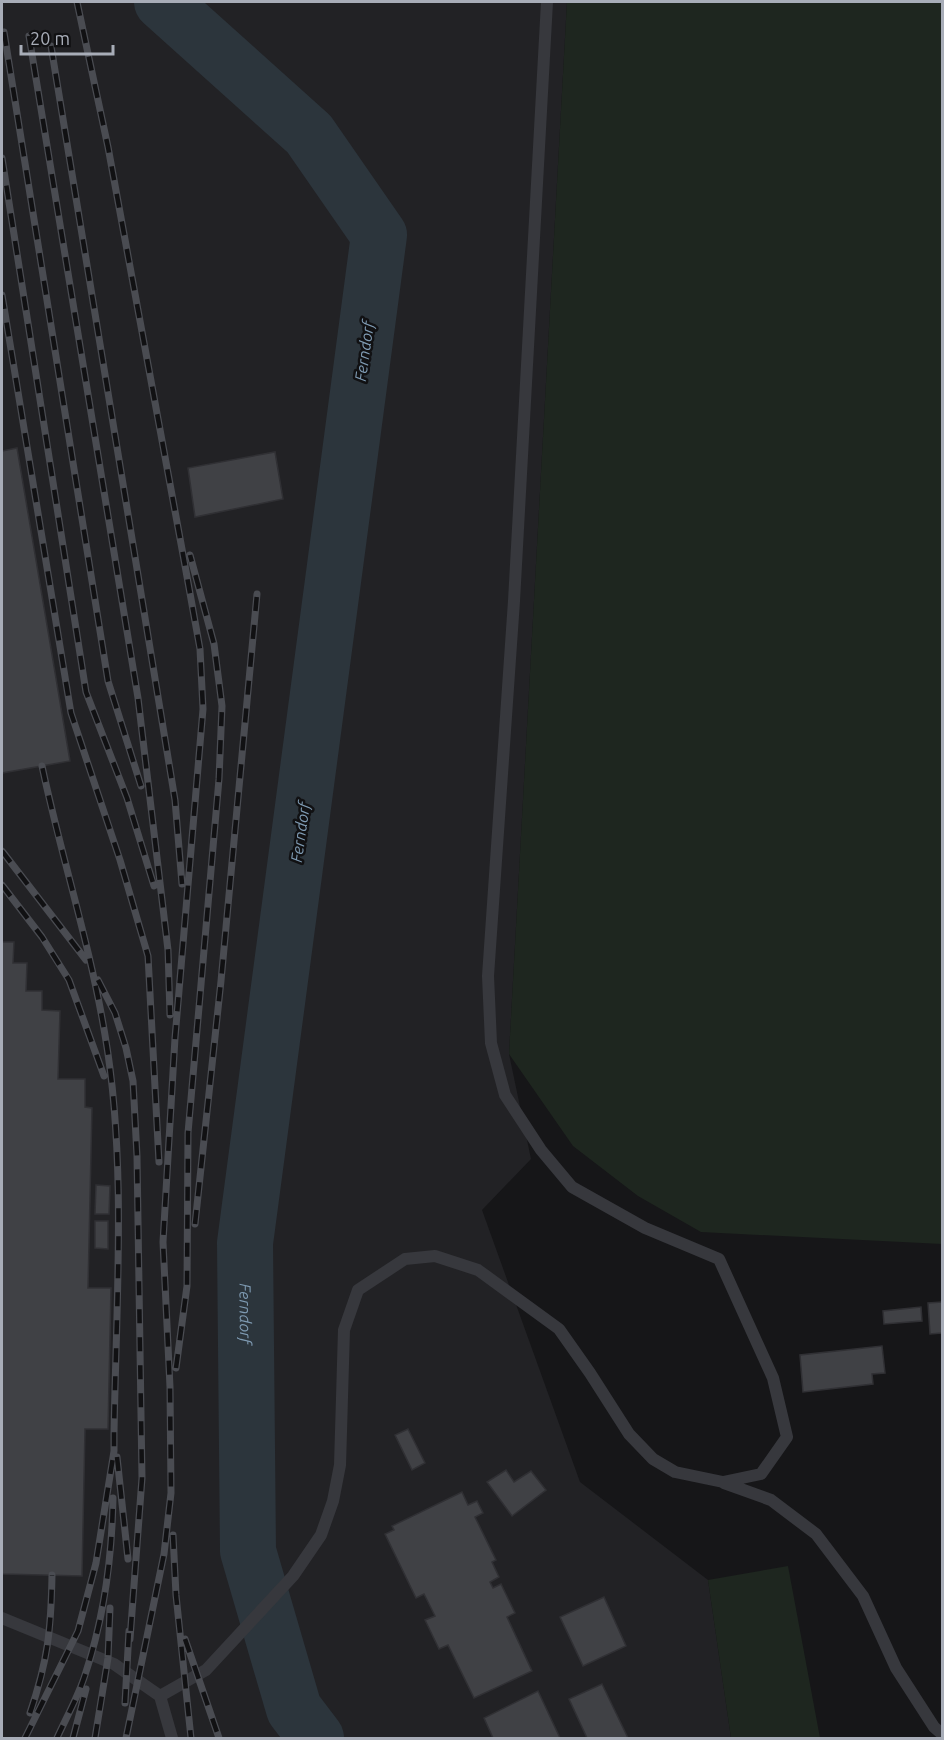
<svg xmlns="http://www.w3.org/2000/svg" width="944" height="1740" font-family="Ubuntu,sans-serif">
	<rect width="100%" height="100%" fill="#161618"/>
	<path fill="#222225" d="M2 2H567L509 1054 531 1159 482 1210 580 1482 708 1580 731 1738H2Z"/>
	<path fill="#1e261f" d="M567 2H942V1244L701 1232 638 1196 573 1146 509 1054Z
		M788 1566 820 1738H731L708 1580Z"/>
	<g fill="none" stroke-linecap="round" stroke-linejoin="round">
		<path stroke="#2c353c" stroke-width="56" id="s1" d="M162 2 309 134 379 235 245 1243 248 1551 294 1709 316 1738"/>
	</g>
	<path fill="#404145" stroke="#303034" stroke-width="1.5" d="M17 448 70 761 2 773V451Z
		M275 452 283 499 195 517 188 468Z
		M2 942H14L13 963H27L26 991H42V1010L60 1011 58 1079H85V1107L92 1108 88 1288H111L108 1429H85L82 1576 2 1574Z
		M96 1185 110 1186 109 1214H95Z
		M95 1221H108V1249L95 1248Z
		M942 1302V1333L930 1334 928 1303Z
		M921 1307 922 1321 884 1324 883 1311Z
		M882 1346 885 1373 872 1374 873 1384 803 1392 800 1355Z
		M408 1429 425 1463 412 1470 395 1435Z
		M506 1470 514 1482 531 1471 546 1490 512 1516 487 1482Z
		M462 1492 468 1505 477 1501 483 1513 475 1517 496 1560 492 1562 499 1577 490 1582 493 1588 501 1584 515 1613 507 1617 532 1671 474 1698 448 1645 439 1649 425 1620 435 1616 424 1594 416 1598 385 1534 394 1530 392 1526Z
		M604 1597 626 1646 583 1666 560 1617Z
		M602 1684 628 1738H587L569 1699Z
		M538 1691 560 1738H493L484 1718Z"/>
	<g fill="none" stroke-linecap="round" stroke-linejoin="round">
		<path stroke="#37383d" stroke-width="12" d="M724 1483 771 1500 816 1534 863 1596 896 1668 934 1727 942 1734
			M2 1618 114 1664 160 1696 172 1738
			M160 1696 206 1670 293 1576 321 1535 333 1501 340 1465 344 1330 358 1290 405 1259 435 1256 478 1270 559 1329 590 1373 629 1434 653 1459 675 1472 723 1482 761 1474 787 1437 773 1378 719 1259 645 1228 572 1187 541 1150 505 1095 491 1043 488 976 514 601 547 2"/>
		<g stroke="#4a4c52" stroke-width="7">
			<path id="rail" d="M77 2 108 147 184 560 200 649 203 709 175 1038 163 1242 170 1387 171 1493 164 1554 126 1738
				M4 32 108 681 141 786
				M29 36 138 698 168 950 170 1015
				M51 46 175 800 182 884
				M2 158 86 692 127 798 154 886
				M2 295 71 713 120 860 148 956 159 1162
				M2 851 86 960
				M2 885 42 937 69 980 104 1076
				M98 980 115 1013 126 1048 133 1081 137 1156 142 1478 130 1639
				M195 1224 221 981 257 594
				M176 1368 187 1286 188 1133 219 779 222 706 214 644 190 555
				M117 1457 128 1559
				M173 1535 176 1595 191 1738
				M185 1639 219 1738
				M125 1703 129 1631
				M30 1713C48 1660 51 1630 52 1575
				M25 1738 78 1631 96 1563 114 1451V1434C116 1305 127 1161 105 1035 90 944 61 856 42 766
				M57 1738C66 1718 78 1697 85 1675 104 1618 112 1558 113 1498
				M73 1738 86 1689
				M95 1738 108 1658 110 1608"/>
		</g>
		<use href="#rail" stroke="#111113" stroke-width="4.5" stroke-dasharray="14" stroke-linecap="butt"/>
	</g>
	<g text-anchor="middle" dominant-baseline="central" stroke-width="5" stroke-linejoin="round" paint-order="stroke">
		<g font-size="16" font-style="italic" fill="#7f9bb3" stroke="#111113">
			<text transform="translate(364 351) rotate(-82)">Ferndorf</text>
			<text transform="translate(300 832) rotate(-82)">Ferndorf</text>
			<text stroke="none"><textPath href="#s1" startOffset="1408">Ferndorf</textPath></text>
		</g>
	</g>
	<rect width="944" height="1740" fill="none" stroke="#a8adb8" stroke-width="6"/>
	<path d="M21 45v9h92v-9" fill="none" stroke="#a8adb8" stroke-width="3"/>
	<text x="30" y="45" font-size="18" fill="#a8adb8" stroke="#111113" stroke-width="4.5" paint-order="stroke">20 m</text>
</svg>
